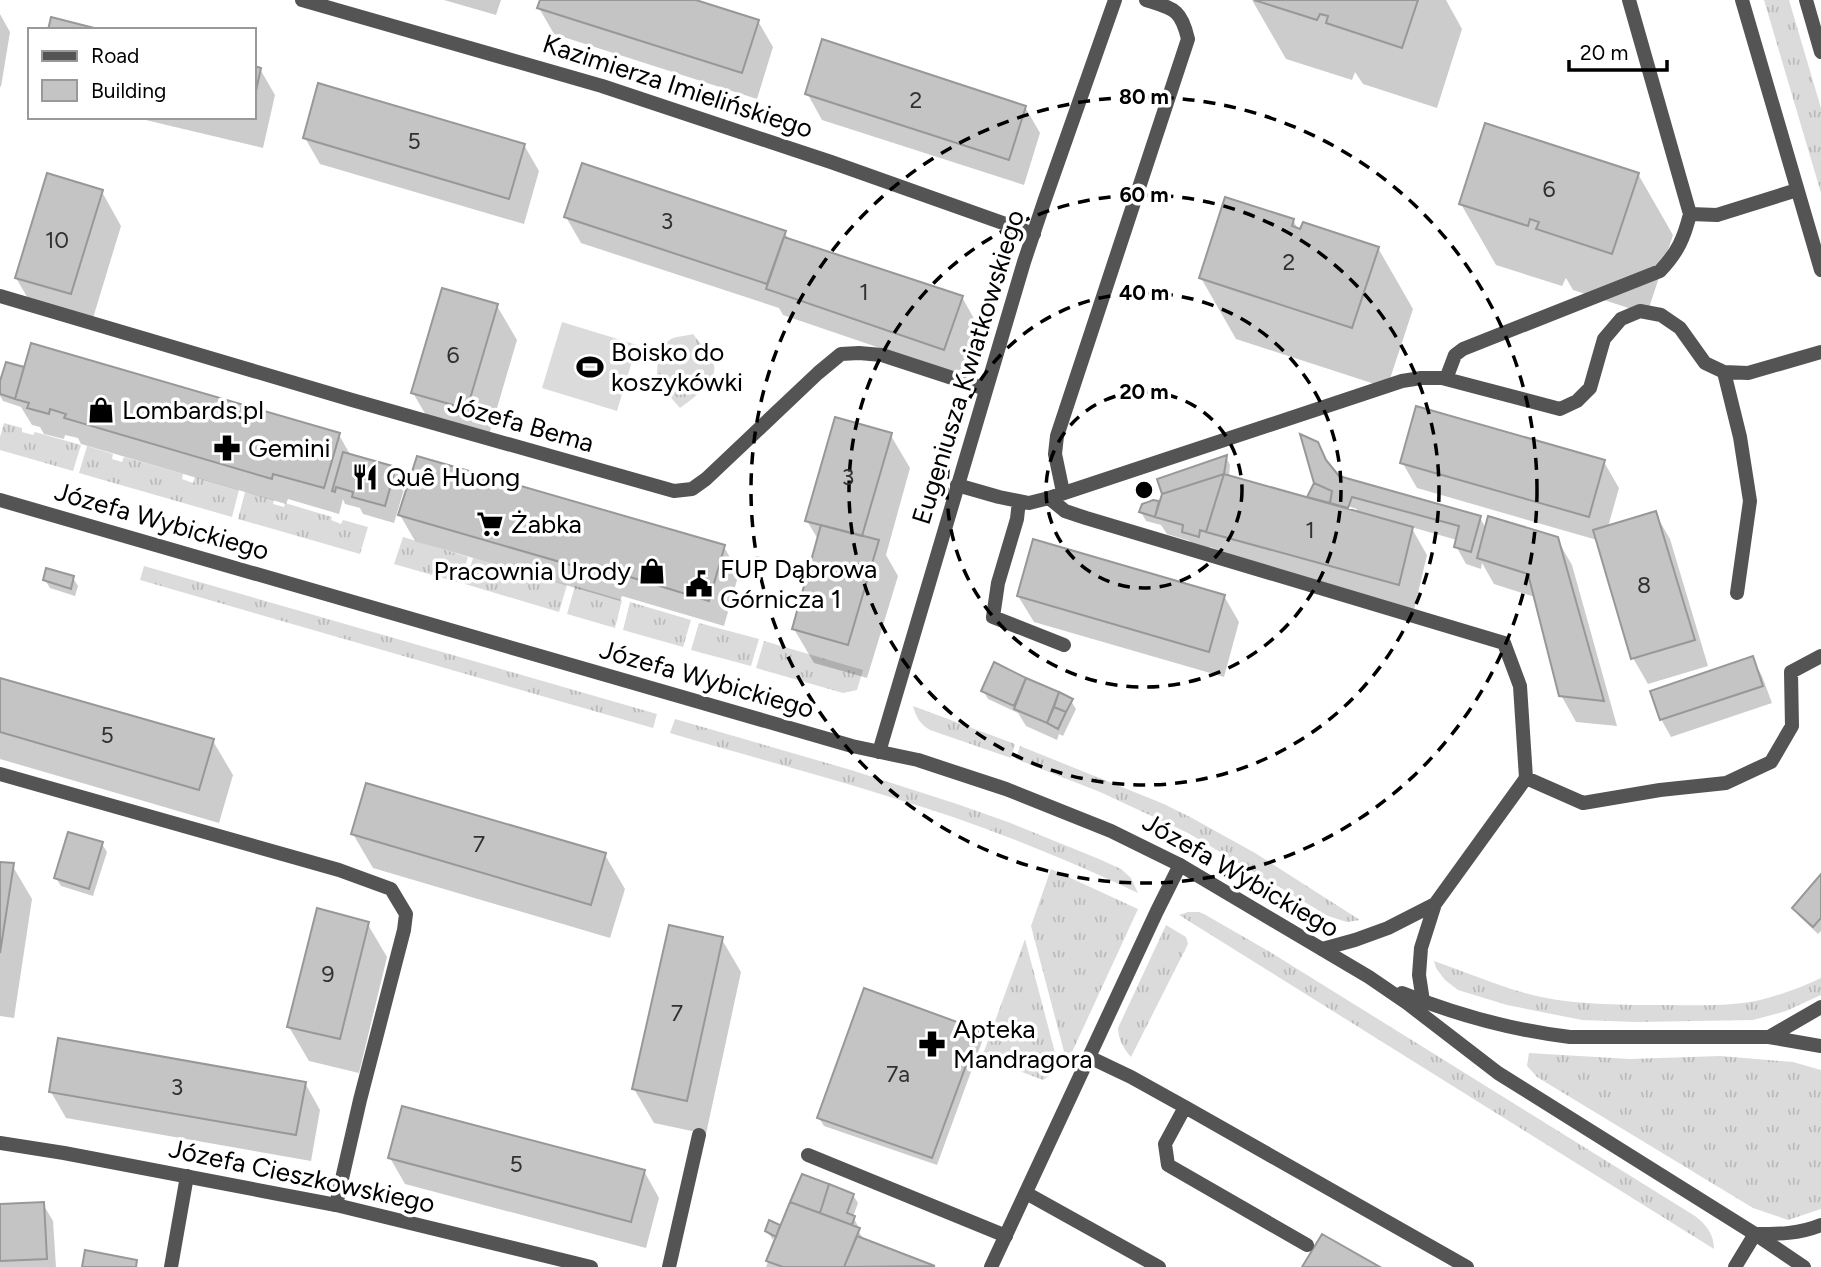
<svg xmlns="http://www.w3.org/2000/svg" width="1821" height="1267" font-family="Figtree,sans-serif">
	<defs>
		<pattern id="grass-tufts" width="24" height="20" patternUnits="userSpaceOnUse" patternTransform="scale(1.75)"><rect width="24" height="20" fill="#dbdbdb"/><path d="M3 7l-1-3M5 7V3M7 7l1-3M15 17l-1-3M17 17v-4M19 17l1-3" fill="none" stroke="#bababa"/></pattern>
	</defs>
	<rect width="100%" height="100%" fill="#fff"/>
	<path fill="url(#grass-tufts)" d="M1764 0H1789L1821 108V193Z
		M693 334C700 343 708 352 713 362 721 379 692 399 680 408L657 382C657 368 657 347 671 339 677 336 686 336 693 334Z
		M4 423 22 428V432L33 435 35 432 81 445 73 471 0 450V437Z
		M87 446 113 454 112 459 122 462 124 457 183 474 182 479 193 483 195 477 239 490 232 517 79 473Z
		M245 492 274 500 273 504 284 507 285 503 332 517 331 520 341 524 343 520 368 527 360 554 238 519Z
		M403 537 468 557 460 583 394 564Z
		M473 558 567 585 559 612 465 584Z
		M144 566 657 714 653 728 140 580Z
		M575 586 622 600 615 628 567 614Z
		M630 602 691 620 683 647 623 630Z
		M699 623 759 639 751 666 691 650Z
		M764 641 863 670 857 690 843 693 756 668Z
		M913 706 1015 744 1011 758 930 730C920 724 916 717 913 706Z
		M675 719 851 770 957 804 1008 822 1099 859 1121 869 1131 878 1138 893C1058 855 975 822 890 797 817 774 744 755 670 733Z
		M1020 746 1164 804 1192 818 1255 853 1360 920 1347 922 1328 916 1188 833 1100 792 1016 759Z
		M1051 869 1138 909 1067 1063 1031 926Z
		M1188 912H1199L1204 914 1270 952 1695 1216C1707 1225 1714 1235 1714 1249L1179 915Z
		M1166 925 1186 937 1188 944 1131 1057C1124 1049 1118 1039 1118 1028Z
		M1025 939 1057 1060 1051 1075 1043 1080 982 1057Z
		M1434 961C1469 973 1504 989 1541 997 1581 1005 1623 1005 1664 1005 1696 1005 1729 1007 1760 1000 1781 995 1802 987 1821 978V995L1786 1011 1753 1020 1636 1022 1582 1020 1507 1005 1458 990 1445 980 1436 968Z
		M1529 1053 1630 1059 1720 1056 1793 1062 1821 1070V1209L1788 1220 1753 1208 1537 1077 1527 1066Z"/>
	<path fill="#dbdbdb" d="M562 322 637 345 617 411 542 388Z"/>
	<path fill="#0003" fill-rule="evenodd" d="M444 0H501L496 15Z
		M542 0H690L758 21 773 47 757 99 554 34 539 8Z
		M1252 0H1446L1462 29 1437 108 1363 84 1355 72 1352 80 1286 59Z
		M0 14 10 32 1 87 0 86Z
		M254 68 260 69 275 95 263 148 133 117H254Z
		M807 93 1025 107 1040 133 1024 185 822 120Z
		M305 138 524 145 539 171 524 224 320 164Z
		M1638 174 1673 235 1647 314 1573 290 1566 278 1562 286 1496 265 1461 204Z
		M102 192 121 226 90 328 36 312 16 278Z
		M566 217 785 233 789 240 962 297 977 324 959 375 783 315 779 308 581 243Z
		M1293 220 1299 231 1378 248 1413 309 1387 388 1236 339 1201 278Z
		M497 306 517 340 487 442 433 427 413 393Z
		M7 364 25 369 339 435 351 456 395 469 405 486 394 523 363 514 360 508 345 504 343 499 339 514 288 499 286 504 81 444 78 438 65 435 64 439 44 434 40 427 32 425 21 407 3 401 0 396V380L1 382Z
		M890 434 910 468 886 555 898 576 867 678 814 663 794 629 819 541 807 521Z
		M1317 444 1338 478 1480 518 1487 530 1557 539 1572 565 1617 726 1576 722 1561 695 1535 597 1494 584 1482 563 1481 569 1466 564 1456 546 1457 540 1411 527 1427 555 1414 610 1223 558 1218 550 1210 547 1208 553 1194 549 1190 541 1167 534 1161 525 1146 521 1141 512 1154 502 1161 503 1226 457 1230 465 1229 477 1311 500 1309 497 1315 484ZM1339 503 1357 509 1356 512 1339 507Z
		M1402 462H1604L1619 488 1608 527 1655 513 1670 539 1708 666 1648 684 1633 658 1597 540 1417 488Z
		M400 515 724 547 739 573 724 626 622 596 620 601 415 541Z
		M73 578 78 586 75 596 50 588 45 580Z
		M1018 596H1224L1239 622 1224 677 1034 622Z
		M1752 658 1762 676 1772 703 1671 737 1661 719Z
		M995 664 1071 701 1076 709 1063 736 1059 734 1057 740 1026 726 1018 713 988 699 983 690Z
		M0 679 213 741 233 775 219 823 0 759Z
		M353 834 605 855 625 889 610 938 373 868Z
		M102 844 107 852 93 896 61 886 56 878Z
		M0 863 12 865 32 899 14 1018 0 1016Z
		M1821 877V931L1818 934 1799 916 1794 908Z
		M367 923 387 957 359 1073 309 1061 289 1027Z
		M721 938 741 972 706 1134 654 1123 634 1089Z
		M978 1031 983 1039 937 1165 824 1126 819 1118Z
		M305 1083 320 1110 311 1161 66 1118 51 1092Z
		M390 1158 644 1171 659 1198 646 1248 405 1184Z
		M853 1195 858 1203 853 1217 858 1226 857 1229 865 1241 932 1267H766L781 1229H777L773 1240 767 1231 779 1226 781 1229 791 1202ZM849 1217 855 1227H851L846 1218Z
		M43 1204 53 1221 56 1267H0V1206Z"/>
	<path fill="#c4c4c4" stroke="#989898" stroke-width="2" d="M540 0H696L759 20 742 73 537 8Z
		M1254 0H1418L1402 48 1326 23 1328 16 1320 14 1317 20Z
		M51 17 102 30H48Z
		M822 39 1026 106 1009 160 805 94Z
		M254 66 261 68 254 100Z
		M318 83 525 144 509 199 303 138Z
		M1485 123 1639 173 1612 254 1536 229 1539 222 1530 219 1528 226 1459 204Z
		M582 163 786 231 767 284 564 217Z
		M47 173 103 190 71 294 15 278Z
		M1225 197 1294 219 1292 226 1300 229 1303 222 1379 247 1352 328 1199 278Z
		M784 237 963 296 944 350 766 289Z
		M442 288 498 304 467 409 411 393Z
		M31 343 340 433 324 488 273 474 272 479 64 418 66 414 50 409 49 414 27 408 29 403 15 399Z
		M6 362 24 367 15 399 0 394V381Z
		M1416 406 1605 460 1589 517 1400 463Z
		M835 417 892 433 862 536 805 521Z
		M1300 434 1318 442 1326 460 1339 476 1481 516 1471 552 1454 547 1459 526 1352 497 1348 508 1330 503 1332 491 1314 483Z
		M343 452 396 467 385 506 352 497 353 492 336 487 335 492 332 491Z
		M1227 455 1224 474 1162 494 1157 479Z
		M417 456 725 545 709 601 607 570 605 575 398 515Z
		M1224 474 1413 527 1399 585 1206 532Z
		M1224 474 1206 532 1200 530 1199 537 1182 532 1183 525 1155 517 1162 494Z
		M1314 483 1332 491 1330 503 1307 497Z
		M1153 500 1159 501 1155 517 1139 512 1142 504Z
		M1656 511 1695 640 1631 659 1593 530Z
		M1488 516 1558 537 1604 701 1559 696 1528 574 1477 558Z
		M821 525 879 540 848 645 792 629Z
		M1033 539 1225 595 1209 652 1017 596Z
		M46 568 74 576 71 589 43 580Z
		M1753 656 1763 686 1660 720 1650 691Z
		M994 662 1026 678 1014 706 981 691Z
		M0 678 214 739 199 790 0 732Z
		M1026 678 1059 692 1047 723 1014 709Z
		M1059 692 1073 699 1066 712 1054 707Z
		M1054 707 1066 712 1058 729 1047 723Z
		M366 783 606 853 591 905 351 834Z
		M68 832 103 842 89 889 54 878Z
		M0 862 14 863 0 953Z
		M1821 874V918L1813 927 1792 908Z
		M317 908 369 922 340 1039 287 1027Z
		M669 925 723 937 687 1101 632 1089Z
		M864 988 979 1030 932 1158 817 1118Z
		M58 1038 306 1082 296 1135 49 1092Z
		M402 1106 645 1170 631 1222 388 1158Z
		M802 1174 829 1184 820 1213 790 1202Z
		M829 1184 854 1194 847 1213 855 1216 852 1225 820 1213Z
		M44 1202 47 1259 0 1261V1204Z
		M790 1202 860 1228 844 1267H783L766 1261Z
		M769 1220 780 1225 776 1237 765 1231Z
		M1322 1234 1380 1267H1302Z
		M857 1236 935 1266 844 1267Z
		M85 1250 137 1260 136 1267H82Z"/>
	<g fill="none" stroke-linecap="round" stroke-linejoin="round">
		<path stroke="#545454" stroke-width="14" d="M1629 0 1690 214 1717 215 1797 190
			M1724 372 1740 437 1750 501 1737 593
			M1446 379 1455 355 1463 349 1660 271C1678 252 1684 238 1690 214
			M957 485 999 497 1029 503 1049 498 1363 394 1402 381 1421 378H1442L1560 409 1577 401 1590 388 1604 339 1621 319 1640 311 1661 315 1680 328 1705 363 1724 372 1748 373 1821 352
			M1063 492 1055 454 1057 436 1188 39C1181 9 1174 9 1146 0
			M1049 498 1065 511 1086 518 1504 643 1520 686 1526 778 1435 904 1421 948 1419 975 1423 1001
			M1019 501 1017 519 998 583 993 617 1064 645
			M0 774 339 870 391 889 406 914 404 930 360 1100 336 1205
			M1526 778 1583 803 1660 790 1726 783 1771 762 1792 726 1791 672 1821 656
			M1322 949 1355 940 1388 928 1435 904
			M1089 1057 1131 1077 1185 1107 1467 1267
			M1185 1107 1165 1144 1168 1165 1307 1245
			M808 1155 1006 1236
			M1026 1193 1159 1267
			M171 1267 187 1176
			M669 1267 699 1135
			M1735 1267 1755 1234"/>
		<path stroke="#545454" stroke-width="14" d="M302 0 602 86 831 162 1034 234
			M0 296 352 400 674 491 692 489 706 479 818 373 841 354 859 353 882 355 986 389
			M879 752 1024 262 1044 202 1115 0
			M0 1143 64 1153 336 1205 591 1267
			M991 1267 1157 911 1180 865"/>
		<path stroke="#545454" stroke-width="14" d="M1742 0 1821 270
			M1806 0 1821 52
			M0 500 852 746 918 760 1006 789 1111 831 1180 865 1369 977 1407 1003 1498 1073 1755 1234 1804 1267
			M1402 993C1457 1015 1511 1030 1570 1037H1769L1821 1046
			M1769 1037 1821 1007
			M1755 1234C1778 1234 1800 1234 1821 1225"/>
	</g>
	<g fill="none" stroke="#000" stroke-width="3.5" stroke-dasharray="12 9">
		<circle cx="1144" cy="490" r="98"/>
		<circle cx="1144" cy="490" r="197"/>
		<circle cx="1144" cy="490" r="295"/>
		<circle cx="1144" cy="490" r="393"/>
	</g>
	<defs>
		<g id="stadium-bare" transform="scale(2.1)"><path d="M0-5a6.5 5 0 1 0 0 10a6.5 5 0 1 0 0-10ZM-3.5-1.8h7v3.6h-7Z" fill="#000" stroke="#fff" stroke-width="2.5" paint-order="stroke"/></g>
		<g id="shop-bare" transform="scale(2.1)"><path d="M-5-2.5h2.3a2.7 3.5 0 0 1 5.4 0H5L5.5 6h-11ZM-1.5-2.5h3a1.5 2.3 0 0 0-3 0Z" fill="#000" stroke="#fff" stroke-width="2.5" paint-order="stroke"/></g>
		<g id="pharmacy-bare" transform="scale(2.1)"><path d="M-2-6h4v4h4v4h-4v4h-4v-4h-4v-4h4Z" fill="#000" stroke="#fff" stroke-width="2.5" paint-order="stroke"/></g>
		<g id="restaurant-bare" transform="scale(2.1)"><path d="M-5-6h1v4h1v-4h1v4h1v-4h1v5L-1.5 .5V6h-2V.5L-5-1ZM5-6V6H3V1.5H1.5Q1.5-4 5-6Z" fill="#000" stroke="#fff" stroke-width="2.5" paint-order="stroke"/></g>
		<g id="supermarket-bare" transform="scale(2.1)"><path d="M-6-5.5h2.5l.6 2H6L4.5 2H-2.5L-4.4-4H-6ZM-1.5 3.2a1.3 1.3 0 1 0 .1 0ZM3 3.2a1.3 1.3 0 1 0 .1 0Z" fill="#000" stroke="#fff" stroke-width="2.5" paint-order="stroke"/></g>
		<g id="civic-bare" transform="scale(2.1)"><path d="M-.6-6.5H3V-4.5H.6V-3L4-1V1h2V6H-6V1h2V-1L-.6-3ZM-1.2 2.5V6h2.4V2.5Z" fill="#000" stroke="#fff" stroke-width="2.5" paint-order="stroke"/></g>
	</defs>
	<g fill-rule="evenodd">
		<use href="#stadium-bare" x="590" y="367"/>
		<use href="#shop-bare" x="101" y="410"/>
		<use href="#pharmacy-bare" x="227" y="448"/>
		<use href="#restaurant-bare" x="365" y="477"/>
		<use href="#supermarket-bare" x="490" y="524"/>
		<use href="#shop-bare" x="652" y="571"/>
		<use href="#civic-bare" x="699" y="584"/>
		<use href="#pharmacy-bare" x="932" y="1044"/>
	</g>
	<g text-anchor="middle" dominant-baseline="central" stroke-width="7" stroke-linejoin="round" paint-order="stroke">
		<g font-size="23" fill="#313131">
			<text x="916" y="100">2</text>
			<text x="414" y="141">5</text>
			<text x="1549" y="189">6</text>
			<text x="667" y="221">3</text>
			<text x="57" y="240">10</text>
			<text x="1289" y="262">2</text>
			<text x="864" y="292">1</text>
			<text x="453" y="355">6</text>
			<text x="848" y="477">3</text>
			<text x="1310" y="530">1</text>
			<text x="1644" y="585">8</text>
			<text x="107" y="735">5</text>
			<text x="479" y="844">7</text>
			<text x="328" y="974">9</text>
			<text x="677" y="1013">7</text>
			<text x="898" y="1074">7a</text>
			<text x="177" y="1087">3</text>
			<text x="516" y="1164">5</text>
		</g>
		<g font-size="26" fill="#000" stroke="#fff">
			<text transform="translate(678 86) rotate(18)">Kazimierza Imielińskiego</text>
			<text transform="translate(968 367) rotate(-73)">Eugeniusza Kwiatkowskiego</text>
			<text transform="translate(521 423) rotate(16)">Józefa Bema</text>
			<text transform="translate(162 521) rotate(16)">Józefa Wybickiego</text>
			<text transform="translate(707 679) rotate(16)">Józefa Wybickiego</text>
			<text transform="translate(1241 875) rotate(30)">Józefa Wybickiego</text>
			<text transform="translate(302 1176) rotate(12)">Józefa Cieszkowskiego</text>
		</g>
		<g font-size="26" fill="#000" stroke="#fff" text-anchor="start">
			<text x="611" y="352">Boisko do<tspan x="611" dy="30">koszykówki</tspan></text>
			<text x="122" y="410">Lombards.pl</text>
			<text x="248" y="448">Gemini</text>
			<text x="386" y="477">Quê Huong</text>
			<text x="511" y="524">Żabka</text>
			<text x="720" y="569">FUP Dąbrowa<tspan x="720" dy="30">Górnicza 1</tspan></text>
			<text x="631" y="571" text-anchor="end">Pracownia Urody</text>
			<text x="953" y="1029">Apteka<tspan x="953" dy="30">Mandragora</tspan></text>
		</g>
	</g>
	<circle cx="1144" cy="490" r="10" fill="#000" stroke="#fff" stroke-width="3.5"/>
	<g font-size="21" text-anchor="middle" font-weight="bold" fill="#000" stroke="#fff" stroke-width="7" stroke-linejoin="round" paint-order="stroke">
		<text x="1144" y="104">80 m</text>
		<text x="1144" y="202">60 m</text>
		<text x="1144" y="300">40 m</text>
		<text x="1144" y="399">20 m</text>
	</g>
	<rect x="28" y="28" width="228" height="91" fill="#ffffff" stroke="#999999" stroke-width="2"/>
	<rect x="42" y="51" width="35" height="10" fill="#545454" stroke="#999999" stroke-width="2"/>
	<text x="91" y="63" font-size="21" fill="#000000">Road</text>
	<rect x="42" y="80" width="35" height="21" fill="#c4c4c4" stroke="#999999" stroke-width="2"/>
	<text x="91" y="98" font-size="21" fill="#000000">Building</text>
	<path d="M1569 60v10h98v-10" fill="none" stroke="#000000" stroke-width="3.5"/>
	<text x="1580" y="60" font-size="21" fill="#000000" stroke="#ffffff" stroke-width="5" paint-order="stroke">20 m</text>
</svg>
